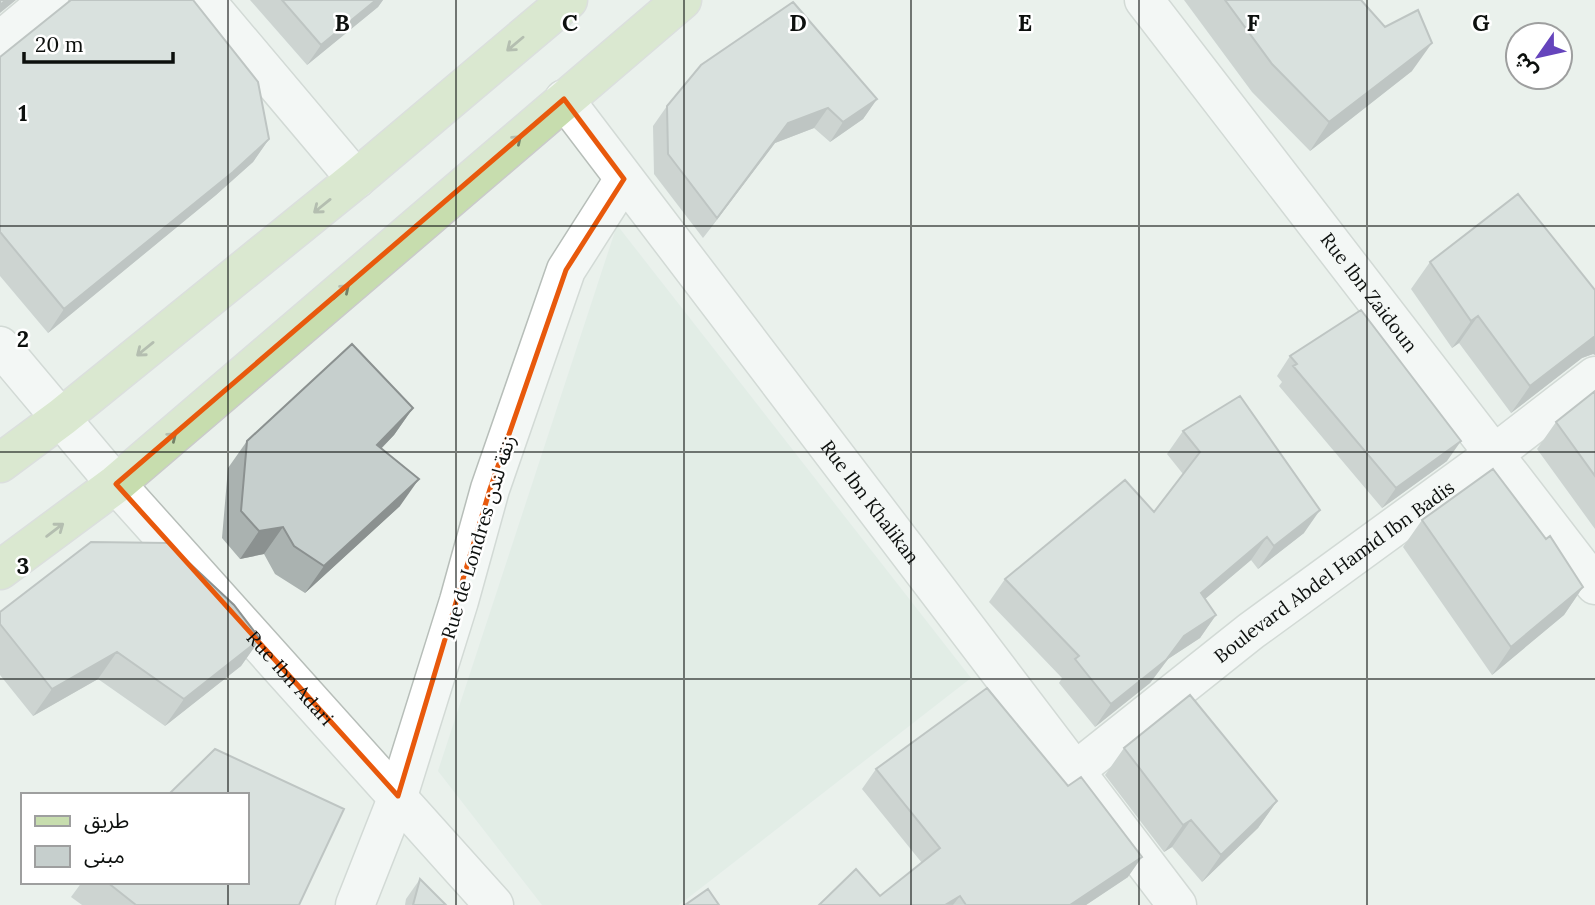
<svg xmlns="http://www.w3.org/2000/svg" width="1595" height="905" font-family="Lora,'Noto Sans Arabic',serif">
	<rect width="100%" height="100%" fill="#eaf1ec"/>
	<path fill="#d9e8de" d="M617 225 971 678 679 905H542L438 771Z"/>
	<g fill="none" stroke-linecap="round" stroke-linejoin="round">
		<g stroke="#b7beb9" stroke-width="41">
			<g id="minor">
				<path d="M205 0 356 179"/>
				<path id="s1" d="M1144 0 1595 585"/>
				<path d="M0 41 49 0"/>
				<path id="s2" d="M564 99 1177 905"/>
				<path id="s3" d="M0 346 116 484 494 905"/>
				<path id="s4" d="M1075 771 1251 631 1494 454 1595 376"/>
				<path d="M355 905 398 796 459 601 490 489 566 270 624 179"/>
			</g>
		</g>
		<g stroke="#cacaca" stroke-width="41">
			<path id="major" d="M0 463 62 417 356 179 568 0
				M0 570 116 484 682 0"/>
		</g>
		<use href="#minor" stroke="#fff" stroke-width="38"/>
		<use href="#major" stroke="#c7ddae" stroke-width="38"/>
	</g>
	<path fill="#aab2b0" d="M250 0H383L378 7 307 65Z
		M1184 0H1361L1412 71 1310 151 1252 92Z
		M0 57 269 139 253 162 216 195 48 333 0 276Z
		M877 99 863 119 830 142 814 128 775 143 703 238 654 174 653 126 667 106Z
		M1430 262 1593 354 1582 358 1511 413 1459 343 1452 348 1411 289Z
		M1290 356 1447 461 1382 508 1279 386 1282 382 1277 376Z
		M1595 391V529L1537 449 1556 422Z
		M413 408 394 435 381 449 400 506 305 593 275 574 264 554 240 559 222 538 228 468 247 441Z
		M1183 431 1304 533 1258 569 1251 560 1205 599 1216 615 1200 638 1168 659 1150 683 1095 727 1059 683 1062 678 989 602 1005 579 1154 512 1183 474 1167 454Z
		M1422 520 1583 587 1564 615 1492 675 1403 547Z
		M0 612 260 639 241 666 165 726 98 679 33 716 0 675Z
		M1124 748 1277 801 1258 828 1202 882 1172 847 1164 852 1105 775Z
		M876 769 1128 877 1086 905H819L880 896 922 863 862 789Z
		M420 879 446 905H405L406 899Z
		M82 882H247L299 905H82L71 897Z"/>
	<path fill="#8b9190" d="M6 0H16L0 13V5Z
		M376 0H383L378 7 307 65 321 45Z
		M1432 43 1412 71 1310 151 1329 122Z
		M877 99 863 119 830 142 843 122Z
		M828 108 814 128 775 143 703 238 788 123Z
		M269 139 253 162 216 195 48 333 64 309Z
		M1478 316 1459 343 1452 348 1471 321Z
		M1595 336V355L1593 354 1582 358 1511 413 1530 386Z
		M413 408 394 435 358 472 377 445Z
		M1461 441 1447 461 1382 508 1396 488Z
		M419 479 400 506 305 593 324 566Z
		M1320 510 1304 533 1258 569 1274 546Z
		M283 527 264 554 240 559 259 531Z
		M1267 537 1251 560 1185 616 1201 593Z
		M1583 587 1564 615 1492 675 1511 647Z
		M1216 615 1200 638 1168 659 1150 683 1095 727 1111 704 1184 636Z
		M260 639 241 666 165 726 184 699Z
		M117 652 98 679 33 716 52 689Z
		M1277 801 1258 828 1202 882 1221 855Z
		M1191 820 1172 847 1164 852 1183 825Z
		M1142 857 1128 877 1086 905H1070Z
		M960 896 953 905H945Z"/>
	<path fill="#c6cfcd" stroke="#8b9190" stroke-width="2" d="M0 0H6L0 5Z
		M71 0H193L258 82 269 139 233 172 64 309 0 232V57Z
		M282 0H376L321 45Z
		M1225 0H1361L1385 27 1418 10 1432 43 1329 122 1272 64Z
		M793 2 877 99 843 122 828 108 788 123 717 218 668 154 667 106 701 65Z
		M1518 194 1595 290V336L1530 386 1478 316 1471 321 1430 262Z
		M1361 310 1461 441 1396 488 1293 366 1297 364 1290 356Z
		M352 344 413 408 377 445 419 479 324 566 294 546 283 527 259 531 241 511 247 441Z
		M1595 391V476L1556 422Z
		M1240 396 1320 510 1274 546 1267 537 1201 593 1216 615 1184 636 1166 660 1111 704 1075 659 1079 656 1005 579 1125 480 1154 512 1200 452 1183 431Z
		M1493 469 1546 539 1550 536 1583 587 1511 647 1422 520Z
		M91 542 168 543 234 605 260 639 184 699 117 652 52 689 0 624V612Z
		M987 688 1068 786 1081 777 1142 857 1070 905H966L960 896 945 905H819L856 869 880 896 940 848 876 769Z
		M1190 695 1277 801 1221 855 1191 820 1183 825 1124 748Z
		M215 749 344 809 299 905H136L107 882H247V795H168Z
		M420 879 446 905H413Z
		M708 889 719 905H685Z"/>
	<defs><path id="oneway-shaft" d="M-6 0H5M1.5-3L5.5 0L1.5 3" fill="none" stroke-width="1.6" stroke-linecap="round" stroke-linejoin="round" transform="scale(1.75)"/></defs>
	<g stroke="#738166">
		<use href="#oneway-shaft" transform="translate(515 44) rotate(140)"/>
		<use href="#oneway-shaft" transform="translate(513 143) rotate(-41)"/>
		<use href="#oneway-shaft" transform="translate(322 206) rotate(141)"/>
		<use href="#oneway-shaft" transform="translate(341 292) rotate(-41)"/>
		<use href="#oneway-shaft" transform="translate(145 349) rotate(141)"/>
		<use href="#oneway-shaft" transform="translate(168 440) rotate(-40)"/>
		<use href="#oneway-shaft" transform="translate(55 530) rotate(-37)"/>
	</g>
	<path d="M0 0H1595V905H0ZM564 99 624 179 566 270 490 489 398 796 116 484Z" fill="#eaf1ec" fill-opacity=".55" fill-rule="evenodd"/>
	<path fill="none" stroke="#e8590c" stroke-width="5" stroke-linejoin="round" d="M564 99 624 179 566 270 490 489 398 796 116 484Z"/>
	<path fill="none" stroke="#0d100e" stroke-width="2" stroke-opacity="0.55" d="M228 0V795M456 0V905M684 0V905M911 0V905M1139 0V905M1367 0V905M0 226H1595M0 452H1595M0 679H1595M228 882V905"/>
	<g text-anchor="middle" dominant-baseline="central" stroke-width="5" stroke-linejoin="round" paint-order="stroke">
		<g font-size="19" fill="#0d100e" stroke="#fff">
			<text stroke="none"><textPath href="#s1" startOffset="369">Rue Ibn Zaidoun</textPath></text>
			<text stroke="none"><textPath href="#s2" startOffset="506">Rue Ibn Khalikan</textPath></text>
			<text transform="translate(478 537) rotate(-73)">Rue de Londres زنقة لندن</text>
			<text stroke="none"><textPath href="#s4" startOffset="327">Boulevard Abdel Hamid Ibn Badis</textPath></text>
			<text stroke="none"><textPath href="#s3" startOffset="441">Rue Ibn Adari</textPath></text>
		</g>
	</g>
	<g font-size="23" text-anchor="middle" font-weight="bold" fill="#0d100e" stroke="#fff" stroke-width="5" stroke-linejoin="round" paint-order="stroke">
		<text x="342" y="31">B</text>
		<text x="570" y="31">C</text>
		<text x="798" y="31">D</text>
		<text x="1025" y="31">E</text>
		<text x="1253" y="31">F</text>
		<text x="1481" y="31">G</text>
		<text x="23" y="121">1</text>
		<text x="23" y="347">2</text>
		<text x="23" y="574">3</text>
	</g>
	<rect x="21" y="793" width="228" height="91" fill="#ffffff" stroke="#9e9f9f" stroke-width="2"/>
	<rect x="35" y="816" width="35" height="10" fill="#c7ddae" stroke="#9e9f9f" stroke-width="2"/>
	<text x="84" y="828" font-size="21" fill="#0d100e">طريق</text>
	<rect x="35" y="846" width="35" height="21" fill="#c6cfcd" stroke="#9e9f9f" stroke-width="2"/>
	<text x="84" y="863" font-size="21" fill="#0d100e">مبنى</text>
	<g transform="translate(1539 56) rotate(236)"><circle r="33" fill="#ffffff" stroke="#9e9f9f" stroke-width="2"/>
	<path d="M0-5L12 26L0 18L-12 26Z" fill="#6544bc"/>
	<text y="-10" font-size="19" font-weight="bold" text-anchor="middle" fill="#0d100e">ش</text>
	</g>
	<path d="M24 52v10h149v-10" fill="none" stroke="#0d100e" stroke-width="3.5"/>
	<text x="35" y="52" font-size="21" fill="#0d100e" stroke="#ffffff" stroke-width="5" paint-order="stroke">20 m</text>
</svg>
